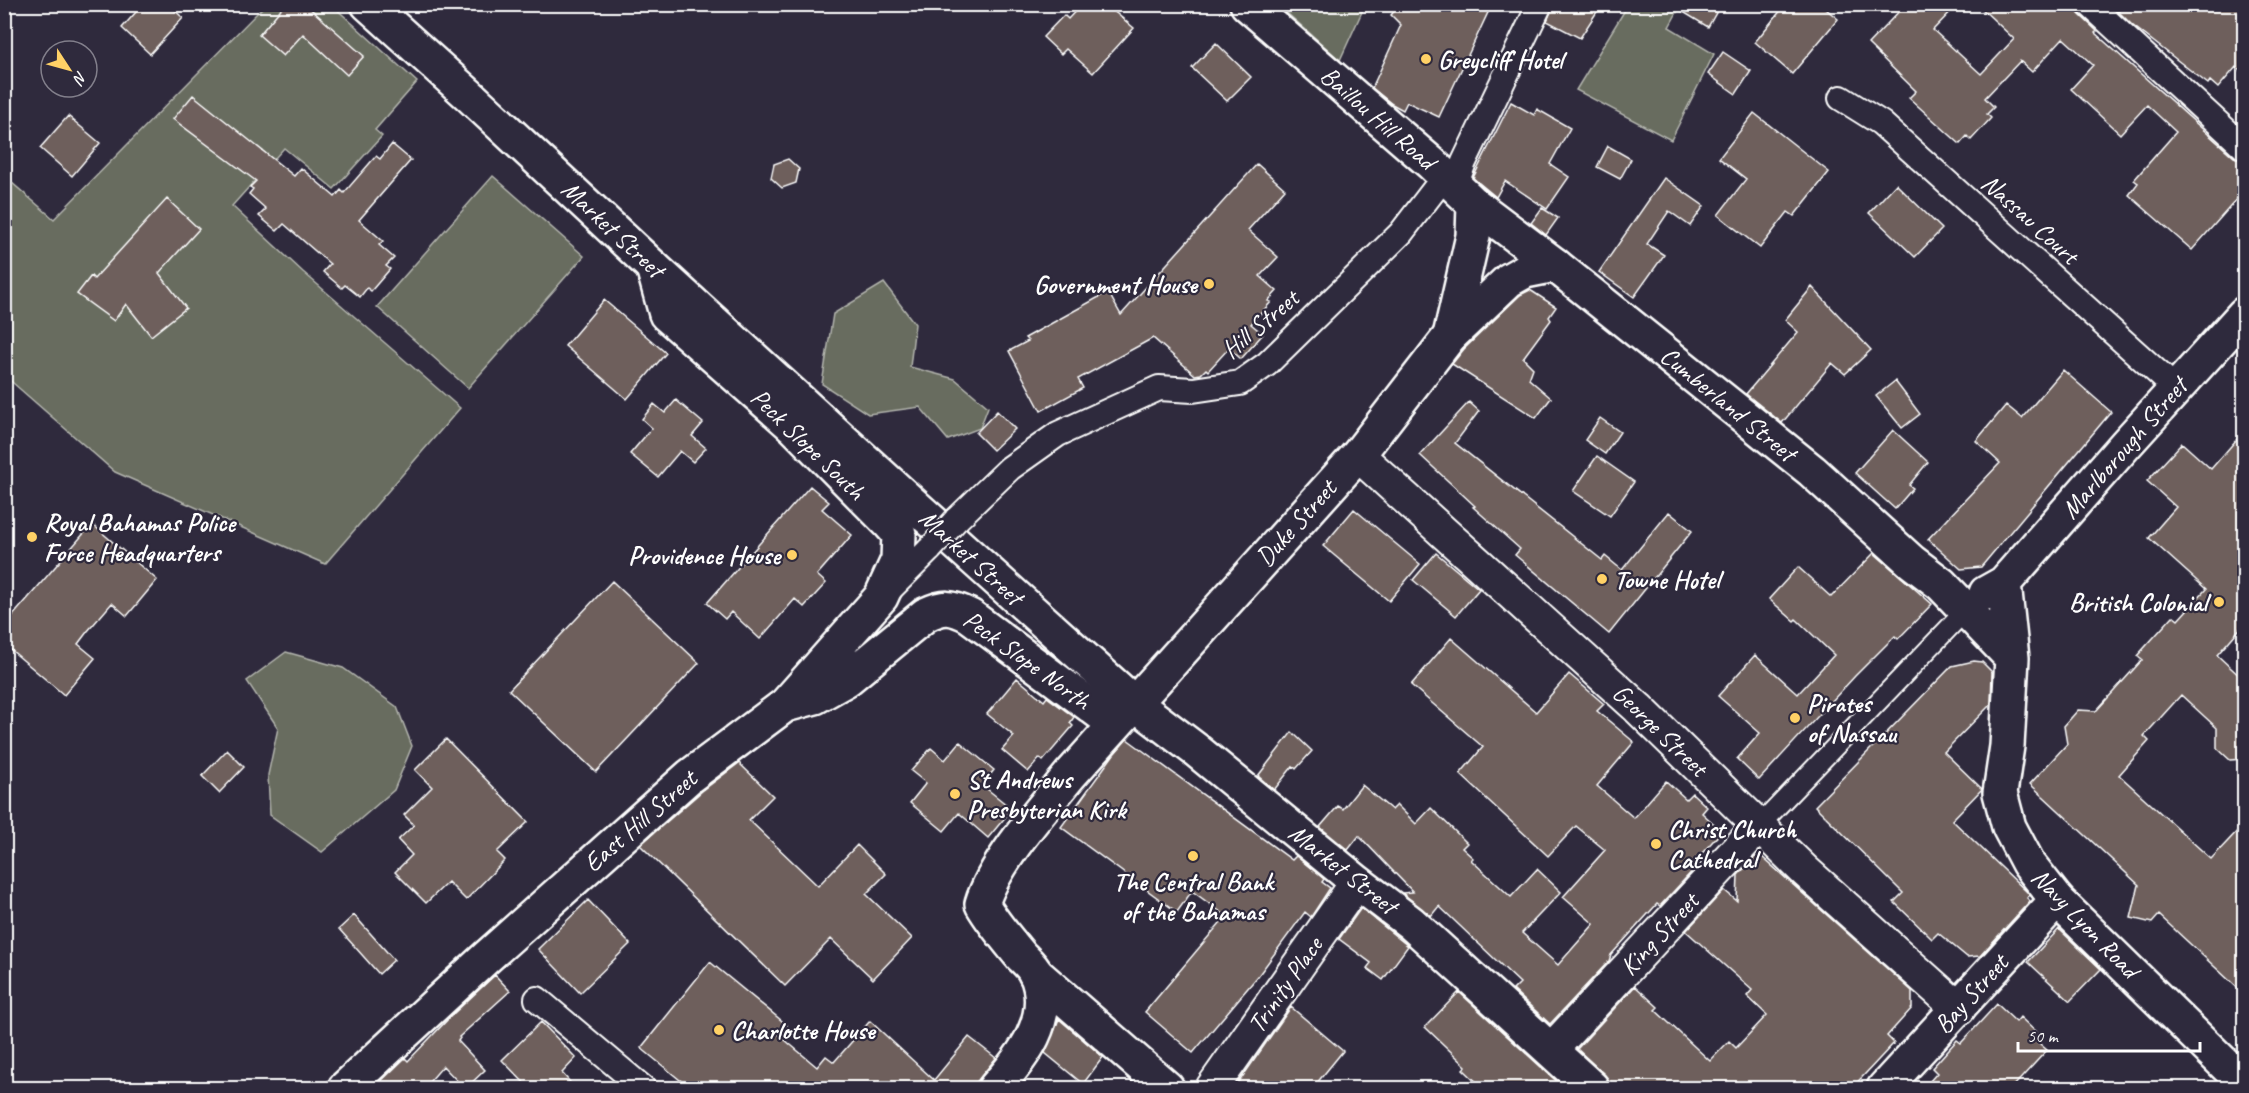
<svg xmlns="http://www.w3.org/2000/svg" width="2249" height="1093" font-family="Caveat,sans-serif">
	<rect width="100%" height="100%" fill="#2f2a3d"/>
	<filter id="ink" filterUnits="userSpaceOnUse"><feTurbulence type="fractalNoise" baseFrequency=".0167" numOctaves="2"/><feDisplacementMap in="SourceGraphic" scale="12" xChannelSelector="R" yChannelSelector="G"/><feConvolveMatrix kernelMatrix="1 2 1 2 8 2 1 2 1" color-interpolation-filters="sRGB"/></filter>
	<g filter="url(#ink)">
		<path fill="#686c5f" stroke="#b4b6af" stroke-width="1.5" d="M265 5H332L417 82 375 130 382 136 334 189 284 148 232 206 303 272 460 408 325 564 115 472 5 376V177L54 219Z
			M1278 5H1365L1340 60Z
			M1628 5H1644L1651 7 1652 5H1681L1669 27 1714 54 1671 140 1576 90Z
			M493 176 584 256 468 388 377 307Z
			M884 283 915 324 910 367 955 379 988 407 980 428 948 440 920 407 868 414 822 384 833 314Z
			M286 652 343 668 397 707 412 746 394 790 322 852 270 815 268 775 278 728 247 681Z"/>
		<path fill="#6e5f5c" stroke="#fff" stroke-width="1.5" d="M143 4H168L183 18 150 54 122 28Z
			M285 4H305L364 56 347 75 303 34 283 56 259 35Z
			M1082 4H1105L1134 28 1093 73 1066 49 1061 54 1043 37 1064 15 1068 19Z
			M1400 4H1492L1439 117 1407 102 1403 110 1392 104 1372 88 1401 25 1391 15Z
			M1554 4H1602L1580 38 1547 21Z
			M1670 4H1721L1708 27Z
			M1786 4H1820L1838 19 1792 74 1755 42Z
			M1906 4H1958L1933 30 1981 74 2014 39 1977 4H2075L2079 14 2097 31 2095 33 2234 157 2244 161V191L2192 250 2129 195 2138 183 2134 180 2176 132 2147 105 2120 134 2071 89 2093 65 2063 38 2032 72 2020 61 1985 98 1994 107 1987 114 1991 118 1971 140 1967 136 1960 144 1909 98 1916 91 1868 44Z
			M2111 4H2244V75L2236 67 2218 88 2210 81 2208 84 2132 25Z
			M1216 43 1251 77 1227 101 1192 68Z
			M1723 52 1751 71 1736 94 1708 74Z
			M193 95 294 176 301 168 335 197 341 190 344 193 376 156 380 159 392 144 411 160 359 220 383 241 379 245 394 258 386 266 390 269 371 291 367 288 360 297 345 285 342 288 323 272 330 264 284 224 277 231 259 216 266 209 249 194 253 189 250 187 256 181 173 119Z
			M1511 102 1534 115 1537 109 1570 128 1550 164 1569 177 1547 209 1505 181 1496 197 1473 178Z
			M1754 113 1829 172 1794 216 1788 212 1760 248 1718 215 1746 179 1719 158Z
			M68 116 100 143 72 176 40 148Z
			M1608 146 1631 159 1620 179 1597 167Z
			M788 159 799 169 796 183 782 188 771 178 774 164Z
			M1257 164 1285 189 1248 230 1278 257 1260 276 1277 291 1268 301 1271 302 1251 324 1263 334 1241 359 1229 348 1208 371 1206 369 1201 374 1195 375 1153 338 1078 379 1083 388 1041 411 1009 351 1028 341 1025 338 1108 292 1121 315Z
			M1664 178 1704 206 1690 226 1669 211 1647 244 1664 255 1634 297 1599 272Z
			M1896 184 1942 229 1915 257 1869 213Z
			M167 199 199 229 159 273 186 308 151 336 126 304 114 321 77 294 91 276 94 279Z
			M1542 208 1558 218 1546 235 1531 223Z
			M1812 287 1871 350 1845 374 1832 363 1782 423 1746 394 1798 332 1785 320Z
			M1530 290 1556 307 1549 317 1551 320 1523 358 1533 368 1529 379 1551 398 1536 418 1452 364 1464 349 1520 295Z
			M604 300 666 353 627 399 565 346Z
			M2063 370 2111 412 1981 567 1961 569 1928 539 2000 463 1976 441 2006 405 2022 418Z
			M1895 381 1920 414 1902 428 1876 396Z
			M676 400 703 423 692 436 706 448 693 462 680 451 658 477 630 454 652 428 642 419 654 404 665 413Z
			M1469 402 1479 411 1455 443 1602 560 1605 556 1622 570 1669 512 1692 531 1609 634 1515 555 1520 549 1473 507 1475 506 1420 455Z
			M997 411 1015 429 993 450 976 433Z
			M1600 418 1620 432 1605 454 1585 440Z
			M1893 430 1928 462 1909 485 1913 488 1895 509 1855 473Z
			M2244 431V624L2217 655 2244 680V759L2230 760 2217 748V728L2181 695 2144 736 2149 741 2119 775 2211 859 2244 824V994L2159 915 2152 923 2131 918 2139 885 2030 784 2067 744 2064 726 2078 710 2096 711 2142 660 2137 656 2173 616 2178 620 2206 589 2149 538 2176 507 2147 481 2182 443 2211 469Z
			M1597 456 1634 482 1610 516 1573 491Z
			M810 486 829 502 822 509 852 535 817 575 826 583 804 607 795 599 760 639 731 612 725 619 707 603Z
			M1354 509 1420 564 1389 601 1323 546Z
			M92 524 157 580 127 616 112 603 87 632 78 644 95 658 64 695 4 644V626Z
			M1436 553 1479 589 1456 616 1413 580Z
			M1874 553 1932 604 1898 639 1895 636 1855 676 1759 780 1737 759 1760 733 1718 696 1755 655 1798 694 1834 655 1796 619 1794 621 1769 599 1798 567 1831 597Z
			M612 581 699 663 596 772 509 690Z
			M1451 638 1536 712 1569 674 1604 704 1597 711 1634 742 1597 786 1634 818 1666 781 1686 799 1692 793 1707 807 1702 813 1722 831 1694 862 1697 866 1660 906 1657 904 1611 955 1609 961 1550 1024 1513 990 1520 983 1439 906 1431 916 1402 893 1413 892 1359 836 1348 850 1320 827 1338 806 1343 809 1362 785 1392 810 1397 805 1416 824 1431 808 1467 843 1462 848 1473 858 1471 860 1511 897 1537 869 1561 892 1522 933 1558 965 1594 924 1563 897 1605 850 1576 826 1548 856 1460 774 1483 747 1411 685Z
			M1974 661 1982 662 1992 672 1991 704 1944 752 1982 789 1952 820 2026 891 2030 895 2027 898 2030 901 1980 956 1967 957 1938 933 1932 939 1894 902 1903 893 1815 806 1952 666Z
			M1017 678 1044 701 1047 697 1074 717 1070 723 1073 726 1043 761 1040 758 1028 772 1002 750 1014 736 987 714Z
			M1292 732 1312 751 1296 769 1293 766 1274 790 1258 776Z
			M446 739 528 822 497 852 505 860 466 900 448 882 426 903 395 872 412 855 398 840 414 825 404 815 432 787 415 770Z
			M1127 739 1292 860 1296 856 1324 879 1322 882 1330 888 1311 917 1305 912 1258 976 1193 1053 1145 1012 1226 916 1192 891 1177 912 1061 827 1114 754Z
			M960 742 994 770 982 785 1012 809 988 838 959 813 944 831 910 803 926 783 911 771 931 748 945 760Z
			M227 750 244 767 219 793 202 776Z
			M739 763 773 796 749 820 818 886 857 845 886 874 866 894 912 938 873 979 831 939 785 986 640 845 702 791Z
			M1755 857H1762L1912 991V1008L1887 1036 1894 1043 1851 1089H1610V1082L1605 1075 1577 1049 1635 986 1658 1007 1655 1010 1710 1061 1729 1041 1736 1048 1767 1015 1747 996 1752 990 1686 931 1724 890 1737 901 1738 875Z
			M588 900 630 944 580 993 538 949Z
			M1361 908 1408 946 1383 980 1367 968 1371 963 1339 939Z
			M354 915 394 960 379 974 339 929Z
			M2059 929 2101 969 2070 1001 2028 962Z
			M710 962 787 1025 779 1035 817 1067 826 1056 834 1062 870 1021 934 1080 969 1037 996 1058 971 1089H691L641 1048Z
			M495 975 510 991 459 1037 460 1038 458 1041 485 1070 465 1089 443 1066 423 1089H373L405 1058 408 1061 453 1014Z
			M1459 992 1565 1089H1484L1463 1069 1466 1066 1425 1027Z
			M1997 1004 2016 1022 2020 1017 2038 1034 2034 1039 2047 1050 2011 1089H1923L1937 1073 1932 1068 1957 1040 1961 1043Z
			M1291 1007 1343 1051 1312 1089H1234Z
			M1059 1019 1103 1057 1083 1084 1045 1053Z
			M541 1022 576 1058 562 1073 576 1089H530L502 1060Z"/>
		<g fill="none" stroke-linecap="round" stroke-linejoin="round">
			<g stroke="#fff" stroke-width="22">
				<path id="pedestrian" d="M1760 825 1966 610"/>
			</g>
			<g stroke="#fff" stroke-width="28">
				<path id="minor" d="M2089 4 2244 147
					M1841 98 1881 123 2176 389
					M1455 186 1464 162 1540 4
					M956 520 1010 468 1058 434 1159 388 1193 390 1240 383 1267 364 1401 233 1444 177
					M890 589 930 549
					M537 999 643 1088"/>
			</g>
			<g stroke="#fff" stroke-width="36">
				<path id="tertiary" d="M1358 455 1638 708 1805 871 1959 1009
					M1551 1050 1760 825
					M1212 1088 1357 882"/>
			</g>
			<g stroke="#fff" stroke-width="38">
				<path id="secondary" d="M789 704 815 697 847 679 925 615C944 606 951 606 970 616L1115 724
					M2057 900 2244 1083
					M1035 973 1167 1088
					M345 1088 488 956 690 776 785 705 881 597 898 560 899 534 890 524 793 426 666 314 653 267"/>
			</g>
			<g stroke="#fff" stroke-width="38">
				<path id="primary" d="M368 4 470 96 653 267 915 506 1134 703 1196 750 1357 882 1411 923 1592 1088
					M1247 4 1431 163 1474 204 1555 265
					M1450 336 1473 236 1474 204"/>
			</g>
			<g stroke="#fff" stroke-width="38">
				<path id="trunk" d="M1986 593 2004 583 2126 444 2244 314
					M995 1088C1022 1058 1055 1018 1036 974 1033 967 1026 961 1021 956 1007 939 993 923 982 904 994 863 1042 809 1070 775L1358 455 1450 336 1509 280 1525 271 1555 265 1812 471 1912 562 1941 584 2012 658
					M1884 1088 2057 900 2028 863 2009 827 2000 793 2007 746 2012 658 2004 583"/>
			</g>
			<use href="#pedestrian" stroke="#2f2a3d" stroke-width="18"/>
			<use href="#minor" stroke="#2f2a3d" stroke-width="24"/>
			<use href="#tertiary" stroke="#2f2a3d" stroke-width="32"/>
			<use href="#secondary" stroke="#2f2a3d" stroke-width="33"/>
			<use href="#primary" stroke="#2f2a3d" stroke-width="33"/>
			<use href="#trunk" stroke="#2f2a3d" stroke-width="33"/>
			<g stroke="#fff" stroke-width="28" stroke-linecap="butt">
				<path id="minor-bridge" d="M930 549 956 520"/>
			</g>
			<use href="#minor-bridge" stroke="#2f2a3d" stroke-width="24"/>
		</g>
	</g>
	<g fill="#ffd166" stroke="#2f2a3d" stroke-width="2">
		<circle cx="1426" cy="59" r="6"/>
		<circle cx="1209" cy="284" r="6"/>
		<circle cx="32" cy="537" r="6"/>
		<circle cx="792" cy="555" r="6"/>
		<circle cx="1602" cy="579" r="6"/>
		<circle cx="2219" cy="602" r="6"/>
		<circle cx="1795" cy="718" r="6"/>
		<circle cx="955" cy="794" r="6"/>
		<circle cx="1656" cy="844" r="6"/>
		<circle cx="1193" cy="856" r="6"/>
		<circle cx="719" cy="1030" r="6"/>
	</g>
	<g text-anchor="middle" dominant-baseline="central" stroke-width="4.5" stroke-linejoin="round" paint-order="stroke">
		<g font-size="26" font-weight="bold" fill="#fff" stroke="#2f2a3d" text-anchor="start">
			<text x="1438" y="59">Greycliff Hotel</text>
			<text x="1197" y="284" text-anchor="end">Government House</text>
			<text x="44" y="522">Royal Bahamas Police<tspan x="44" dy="30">Force Headquarters</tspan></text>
			<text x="780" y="555" text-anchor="end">Providence House</text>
			<text x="1614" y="579">Towne Hotel</text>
			<text x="2207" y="602" text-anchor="end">British Colonial</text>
			<text x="1807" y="703">Pirates<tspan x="1807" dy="30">of Nassau</tspan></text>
			<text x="967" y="779">St Andrews<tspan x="967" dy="30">Presbyterian Kirk</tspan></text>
			<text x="1668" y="829">Christ Church<tspan x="1668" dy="30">Cathedral</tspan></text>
			<text x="1193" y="881" text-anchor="middle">The Central Bank<tspan x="1193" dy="30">of the Bahamas</tspan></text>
			<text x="731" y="1030">Charlotte House</text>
		</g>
		<g font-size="26" fill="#fff" stroke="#2f2a3d">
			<text transform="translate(1378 118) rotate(41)">Baillou Hill Road</text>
			<text transform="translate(2030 219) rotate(42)">Nassau Court</text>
			<text transform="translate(613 229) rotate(43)">Market Street</text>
			<text transform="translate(1260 324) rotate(-40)">Hill Street</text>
			<text transform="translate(1728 404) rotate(39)">Cumberland Street</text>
			<text transform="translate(808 444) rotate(44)">Peck Slope South</text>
			<text transform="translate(2124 448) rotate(-49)">Marlborough Street</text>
			<text transform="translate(1296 523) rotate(-48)">Duke Street</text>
			<text transform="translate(971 557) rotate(42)">Market Street</text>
			<text transform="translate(1027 660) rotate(36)">Peck Slope North</text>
			<text transform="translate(1660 730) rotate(44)">George Street</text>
			<text transform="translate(640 821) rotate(-41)">East Hill Street</text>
			<text transform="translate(1343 869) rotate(38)">Market Street</text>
			<text transform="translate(2085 923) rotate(46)">Navy Lyon Road</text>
			<text transform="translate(1659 934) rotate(-47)">King Street</text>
			<text transform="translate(1285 985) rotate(-55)">Trinity Place</text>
			<text transform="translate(1971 994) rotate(-48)">Bay Street</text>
		</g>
	</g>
	<rect width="2249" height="1093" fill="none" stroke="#2f2a3d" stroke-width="24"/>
	<rect x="12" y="12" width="2225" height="1069" fill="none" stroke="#fff" stroke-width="2" filter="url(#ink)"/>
	<g transform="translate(69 69) rotate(126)"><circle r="28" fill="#2f2a3d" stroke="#827f8b" stroke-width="1.5"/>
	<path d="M0-4.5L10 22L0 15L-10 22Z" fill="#ffd166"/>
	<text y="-9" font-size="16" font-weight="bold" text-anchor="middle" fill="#ffffff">N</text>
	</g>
	<path d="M2018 1042v9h182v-9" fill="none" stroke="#ffffff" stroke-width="3"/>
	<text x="2027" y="1042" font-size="18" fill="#ffffff" stroke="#2f2a3d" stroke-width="4.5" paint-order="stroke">50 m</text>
</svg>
